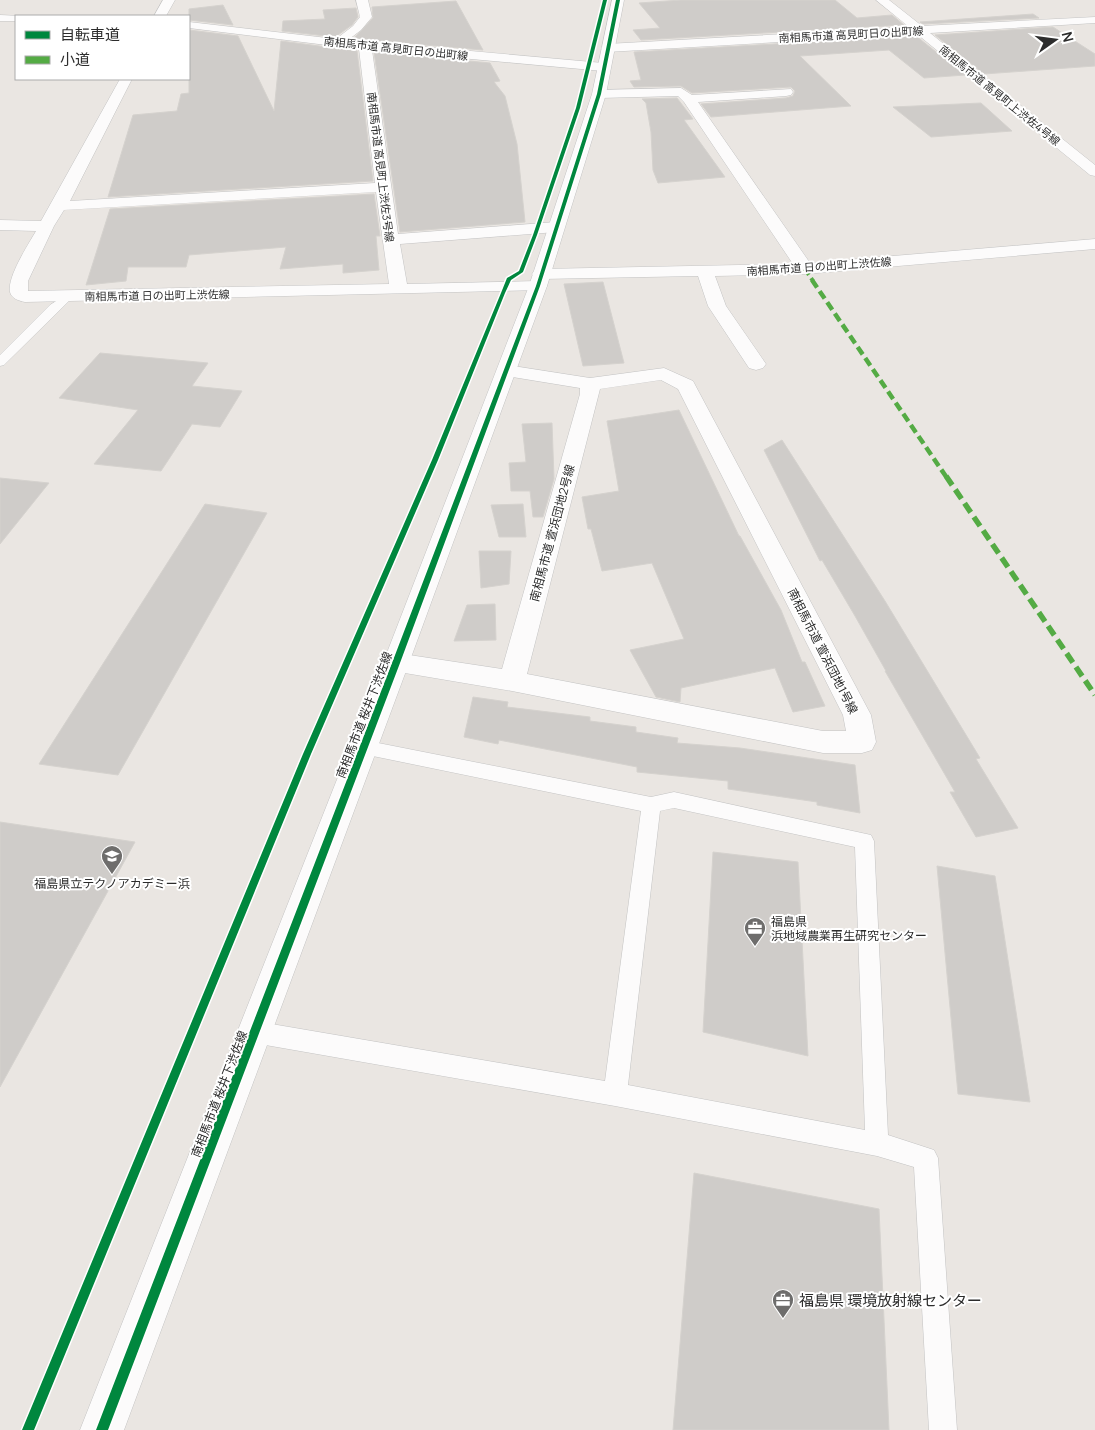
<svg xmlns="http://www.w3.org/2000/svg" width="1095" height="1430" font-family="Manrope,'Noto Sans JP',sans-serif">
	<rect width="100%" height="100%" fill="#eae6e2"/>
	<path fill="#cfccc9" stroke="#d5d2ce" d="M681 0H835L857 18 892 15 904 25 641 40 633 30 660 28 639 3Z
		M456 1 483 50 353 39 373 18 372 7Z
		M223 5 233 25 189 20V9Z
		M356 8 358 17 352 25 335 37 282 31 283 21 325 19 323 10Z
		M1033 14 1039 18 923 24 920 22Z
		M1053 27 1095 54V66L984 74 935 35Z
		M189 30 238 36 274 111 281 41 357 51 373 181 108 197 133 115 177 111 181 94 189 93Z
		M916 36 965 75 924 78 889 50 800 56 851 106 711 117 701 104 786 98 793 96 795 91 791 87 692 93 681 86 634 87 630 81 641 80 634 52Z
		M374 52 490 63 500 81 494 82 505 96 517 144 525 222 400 232Z
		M677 98 693 119 684 120 725 177 658 183 653 170 651 132 646 103 642 99Z
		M981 103 1012 131 931 137 893 107Z
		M374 194 380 236H376L379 270 343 273V264L280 269 286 247 189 255 186 267H128L126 281 86 285 110 209Z
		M603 282 624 363 583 366 564 284Z
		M100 353 208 363 192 386 242 391 220 427 192 424 161 471 94 464 138 410 59 398Z
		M679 410 739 536H740L781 610 802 662H805L825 706 793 712 775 668 681 688 680 702 656 697 630 650 684 639 652 563 602 571 591 529H588L582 497 619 491 607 421Z
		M552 423 554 479 543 517H533L530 491H511L509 463 526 462 522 424Z
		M782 440 885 601 980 758 976 759 1018 828 976 837 950 792H955L885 671H886L855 616 822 560 820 561 764 450Z
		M0 478 49 483 0 544Z
		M205 504 267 513 118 775 39 764Z
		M523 504 526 537H499L491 505Z
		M479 551H511L509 584 481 588Z
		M495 604 496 640 454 641 467 605Z
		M473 697 508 702 507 707 590 717V721L636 727V732L678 738 677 743 740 748 855 765 860 813 817 805V802L728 789V781L637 772V767L499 740 498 744 464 737Z
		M0 822 135 842 0 1087Z
		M713 852 798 862 808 1056 703 1032Z
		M937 866 995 876 1030 1102 958 1094Z
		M694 1173 879 1209 889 1430H673Z"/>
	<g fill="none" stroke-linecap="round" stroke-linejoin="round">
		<g stroke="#c3c3c3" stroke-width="1">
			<path id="service" d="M67 294 71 295 73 297 4 365 0 366V355L50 305Z
				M363 740 651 797 674 792 871 835 874 841 888 1135 934 1150 938 1158 957 1430H929L914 1167 877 1156 615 1106 254 1043 246 1040 243 1032 246 1024 254 1021 605 1081 641 811 363 754 357 752 354 747 357 742ZM674 808 855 847 865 1130 628 1085 660 811Z"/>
		</g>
		<g stroke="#c3c3c3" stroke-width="1">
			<path id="minor" d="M163 0H175L166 16H154Z
				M356 0H368L372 17 361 30 348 40 603 63 609 67 603 71 372 50 398 234 556 222 562 224 564 227 562 230 556 232 400 244 407 284 538 281 544 282 547 286 544 290 25 302C19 301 11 298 10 292 7 277 28 245 36 231L0 230V220L41 221 120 79H132L70 201 375 183 359 49 189 28V22L336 39 353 26 360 17ZM376 192 389 284 28 291V281L54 226 64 210Z
				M876 0H889L922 26 1095 17V23L930 33 1095 165V176L1090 175 917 34 607 52 601 48 607 44 909 27Z
				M0 15 21 16H16V21H0Z
				M681 88 692 95 791 89 793 92 791 95 786 96 698 102 810 263 1095 239V249L805 274 715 276 726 306 766 364 763 368 756 370 749 368 708 306 698 276 541 279 535 278 532 274 535 270 541 269 793 264 684 102 678 96 599 98 592 94 599 90Z
				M507 365 590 378 664 368 693 381 871 715 876 742 872 750 862 753H823L512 691 387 670 383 663 387 656 396 653 502 669 580 394V388L500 375 497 371 500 367ZM661 380 678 389 843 715 846 731H823L527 674 600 389Z"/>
		</g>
		<g stroke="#c3c3c3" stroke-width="1">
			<path id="tertiary" d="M612 0H624L606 94 547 286 409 663 124 1430H80L383 663 529 286 592 94Z"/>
		</g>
		<use href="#service" fill="#fcfbfb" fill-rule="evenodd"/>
		<use href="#minor" fill="#fcfbfb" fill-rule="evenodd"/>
		<use href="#tertiary" fill="#fcfbfb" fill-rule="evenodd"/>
		<path stroke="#54ab44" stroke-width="4" stroke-dasharray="7 4" stroke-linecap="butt" d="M805 269 813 281"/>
		<path stroke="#54ab44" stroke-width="4.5" stroke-dasharray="9 4.5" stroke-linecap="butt" d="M812 280 947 478"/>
		<path stroke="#54ab44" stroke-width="5.5" stroke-dasharray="11 5.5" stroke-linecap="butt" d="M946 476 1095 695"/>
		<g stroke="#fff" stroke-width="3">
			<path id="cycleway" d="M603 0H607L580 108 537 235 523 272 511 280 505 293 438 460 311 754 34 1430H22L303 754 432 460 501 293 507 278 519 271 533 235 576 108Z
				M616 0H620L601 94 540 286 400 663 108 1430H96L392 663 536 286 597 94Z"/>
		</g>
		<use href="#cycleway" fill="#00873e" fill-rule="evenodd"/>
	</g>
	<defs>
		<g id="school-pin" transform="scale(1.125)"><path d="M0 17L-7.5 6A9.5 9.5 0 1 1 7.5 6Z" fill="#6e6d6c" stroke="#fff"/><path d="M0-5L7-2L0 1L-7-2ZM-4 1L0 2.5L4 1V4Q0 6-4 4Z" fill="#fff"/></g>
		<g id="office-pin" transform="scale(1.125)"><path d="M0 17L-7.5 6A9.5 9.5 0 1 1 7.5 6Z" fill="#6e6d6c" stroke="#fff"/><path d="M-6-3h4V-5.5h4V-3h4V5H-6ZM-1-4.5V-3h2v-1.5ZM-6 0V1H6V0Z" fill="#fff"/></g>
	</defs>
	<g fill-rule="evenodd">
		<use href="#school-pin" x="112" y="856"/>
		<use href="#office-pin" x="755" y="928"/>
		<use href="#office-pin" x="783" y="1300"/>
	</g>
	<g text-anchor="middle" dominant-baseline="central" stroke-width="4" stroke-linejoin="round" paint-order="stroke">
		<g font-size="11" fill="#2c2c2c" stroke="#fff">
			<text transform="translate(851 34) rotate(-3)">南相馬市道 高見町日の出町線</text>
			<text transform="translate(396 48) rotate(6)">南相馬市道 高見町日の出町線</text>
			<text transform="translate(1000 95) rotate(39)">南相馬市道 高見町上渋佐4号線</text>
			<text transform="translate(381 167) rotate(83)">南相馬市道 高見町上渋佐3号線</text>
			<text transform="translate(819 266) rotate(-4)">南相馬市道 日の出町上渋佐線</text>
			<text transform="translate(157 295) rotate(-1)">南相馬市道 日の出町上渋佐線</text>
		</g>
		<g font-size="12" fill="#2c2c2c" stroke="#fff">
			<text transform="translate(552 533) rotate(-75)">南相馬市道 萱浜団地2号線</text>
			<text transform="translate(823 651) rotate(63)">南相馬市道 萱浜団地1号線</text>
			<text transform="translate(364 715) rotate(-69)">南相馬市道 桜井下渋佐線</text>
			<text transform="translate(219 1094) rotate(-69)">南相馬市道 桜井下渋佐線</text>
		</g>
		<g font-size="12" fill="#2c2c2c" stroke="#fff">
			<text x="112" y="883">福島県立テクノアカデミー浜</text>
			<text x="771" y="921" text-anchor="start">福島県<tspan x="771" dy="14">浜地域農業再生研究センター</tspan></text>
		</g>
		<g font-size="15" fill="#2c2c2c" stroke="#fff" text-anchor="start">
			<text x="799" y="1300">福島県 環境放射線センター</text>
		</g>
	</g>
	<rect x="15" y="15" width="175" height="65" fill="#ffffff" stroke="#ababab"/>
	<rect x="25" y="31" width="25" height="8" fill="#00873e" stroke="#ababab"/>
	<text x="60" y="40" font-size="15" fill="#2c2c2c">自転車道</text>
	<rect x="25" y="56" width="25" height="8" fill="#54ab44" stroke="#ababab"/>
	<text x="60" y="65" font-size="15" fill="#2c2c2c">小道</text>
	<g transform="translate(1055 40) rotate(76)" stroke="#ffffff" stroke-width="4" paint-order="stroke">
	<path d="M0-4L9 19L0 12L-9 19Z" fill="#2c2c2c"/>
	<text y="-8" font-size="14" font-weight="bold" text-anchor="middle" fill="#2c2c2c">N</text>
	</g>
</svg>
